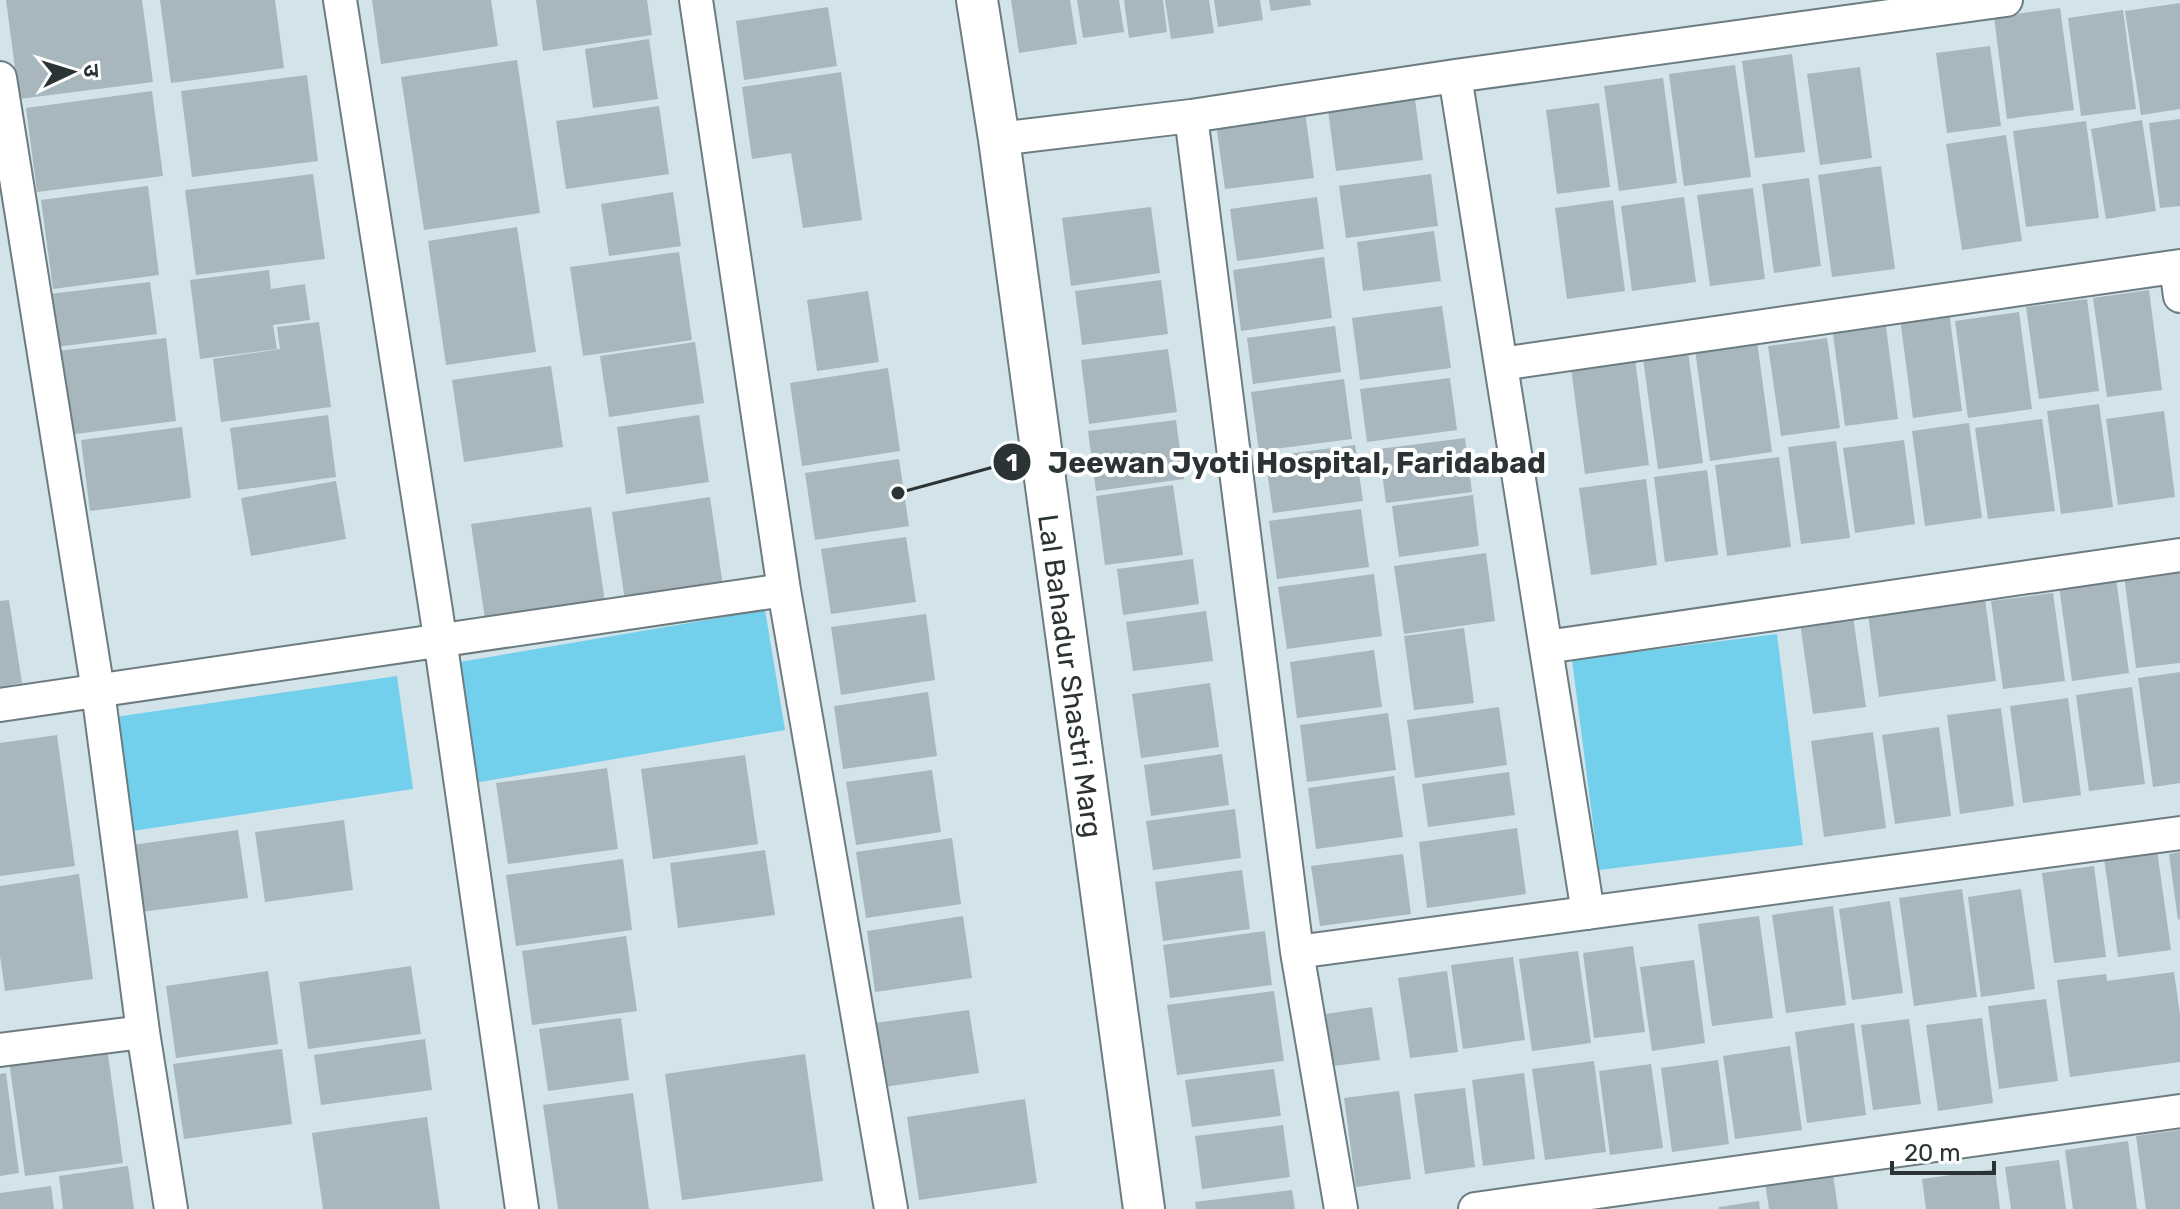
<svg xmlns="http://www.w3.org/2000/svg" width="2180" height="1209" font-family="Rubik,'Noto Sans Devanagari',sans-serif">
	<rect width="100%" height="100%" fill="#d2e3e9"/>
	<path fill="#72d0ed" d="M765 610 785 730 474 783 454 663Z
		M1777 634 1803 845 1599 870 1572 660Z
		M397 676 413 789 132 831 115 717Z"/>
	<path fill="#a7b7bd" d="M6 0H142L153 82 19 99Z
		M160 0H275L284 68 171 83Z
		M372 0H491L498 46 381 64Z
		M536 0H647L652 35 543 51Z
		M1011 0H1070L1077 44 1019 53Z
		M1077 0H1119L1124 32 1083 38Z
		M1124 0H1163L1167 32 1129 38Z
		M1165 0H1209L1214 33 1171 39Z
		M1214 0H1260L1263 20 1218 27Z
		M1269 0H1310L1311 5 1271 11Z
		M2180 3V109L2141 115 2125 11Z
		M828 7 837 66 744 80 736 21Z
		M2060 8 2074 110 2007 119 1994 17Z
		M2123 10 2136 109 2081 116 2068 18Z
		M649 39 658 99 593 108 585 49Z
		M1990 46 2001 126 1947 133 1936 53Z
		M1792 54 1805 152 1755 158 1742 61Z
		M517 60 540 213 424 230 401 77Z
		M1735 65 1751 177 1684 186 1669 74Z
		M1860 67 1872 158 1820 165 1807 74Z
		M841 72 862 220 803 228 791 153 752 159 742 87Z
		M307 75 318 161 192 177 181 91Z
		M1663 78 1677 183 1619 191 1604 86Z
		M152 91 163 176 37 192 26 108Z
		M1415 99 1423 160 1336 171 1328 110Z
		M1599 103 1610 187 1557 194 1546 110Z
		M659 106 669 174 566 189 556 121Z
		M1305 112 1314 178 1225 189 1216 124Z
		M2180 119V206L2160 208 2149 123Z
		M2142 120 2156 211 2106 219 2091 129Z
		M2086 121 2099 218 2026 227 2013 131Z
		M2006 135 2022 241 1962 250 1946 144Z
		M1881 166 1895 269 1832 277 1818 175Z
		M313 174 325 259 196 275 185 190Z
		M1431 174 1438 226 1346 238 1339 186Z
		M1809 178 1821 266 1774 273 1762 184Z
		M148 186 159 275 53 289 41 200Z
		M1753 188 1765 279 1710 286 1697 195Z
		M673 192 681 246 609 256 601 204Z
		M1317 197 1324 249 1237 261 1230 209Z
		M1684 197 1696 282 1632 291 1621 206Z
		M1613 200 1625 291 1567 299 1555 208Z
		M1151 207 1160 273 1071 286 1062 218Z
		M517 227 536 352 446 365 428 241Z
		M1434 231 1441 281 1363 291 1357 242Z
		M679 252 692 340 583 356 570 267Z
		M1324 257 1332 318 1241 331 1233 270Z
		M269 270 271 289 305 284 310 320 273 325 277 349 200 359 190 280Z
		M1161 280 1168 334 1082 345 1075 291Z
		M150 282 157 334 56 347 49 294Z
		M2149 290 2162 390 2107 397 2093 298Z
		M868 291 879 362 817 371 807 300Z
		M2087 299 2099 391 2039 399 2026 307Z
		M1442 306 1451 368 1360 380 1352 318Z
		M1949 311 1962 411 1913 418 1900 318Z
		M2019 312 2032 409 1968 418 1955 321Z
		M1885 319 1898 419 1845 426 1832 326Z
		M319 322 331 407 221 422 213 359 280 349 277 327Z
		M1335 326 1341 372 1253 384 1247 338Z
		M166 338 176 421 68 435 57 351Z
		M1827 338 1840 428 1781 436 1768 346Z
		M1757 341 1772 452 1710 461 1695 349Z
		M695 342 704 403 609 417 600 356Z
		M1687 344 1703 463 1658 469 1642 351Z
		M1168 349 1177 412 1089 424 1081 360Z
		M1635 359 1649 465 1585 474 1571 368Z
		M551 366 563 447 464 462 452 380Z
		M888 368 900 451 802 466 790 383Z
		M1450 378 1457 430 1367 442 1360 389Z
		M1344 379 1352 439 1259 451 1251 392Z
		M2099 404 2113 507 2061 514 2047 411Z
		M2164 411 2175 497 2118 505 2106 419Z
		M328 415 336 477 238 490 230 428Z
		M699 415 709 482 626 494 617 427Z
		M2042 419 2055 511 1988 519 1975 428Z
		M1176 420 1184 479 1096 491 1088 431Z
		M1969 423 1982 518 1925 526 1912 431Z
		M182 427 191 498 90 511 81 440Z
		M1465 438 1472 492 1386 503 1379 449Z
		M1904 440 1915 524 1855 533 1843 448Z
		M1836 441 1850 538 1801 544 1788 447Z
		M1355 445 1363 501 1273 513 1265 457Z
		M1779 457 1791 547 1727 556 1715 465Z
		M899 459 909 526 815 540 805 473Z
		M1707 470 1718 555 1665 562 1654 477Z
		M1646 479 1657 565 1591 575 1579 488Z
		M336 481 346 539 251 556 241 498Z
		M1173 485 1183 555 1105 565 1096 496Z
		M1473 495 1479 546 1399 557 1392 506Z
		M710 497 724 593 626 608 612 512Z
		M591 507 605 602 485 619 471 524Z
		M1361 509 1369 567 1277 579 1269 521Z
		M906 537 916 602 831 614 821 549Z
		M1486 553 1495 621 1404 634 1394 566Z
		M1193 559 1199 604 1123 615 1117 569Z
		M2180 567V663L2136 668 2124 575Z
		M1374 574 1382 636 1287 649 1278 587Z
		M2116 578 2129 673 2072 681 2059 586Z
		M1984 592 1996 681 1879 697 1867 607Z
		M2053 593 2065 681 2003 689 1991 601Z
		M9 600 22 683 0 687V601Z
		M1206 611 1213 661 1133 671 1126 622Z
		M926 614 935 680 841 695 831 627Z
		M1853 616 1866 707 1813 714 1800 623Z
		M1464 628 1474 703 1414 710 1404 636Z
		M1374 650 1382 707 1297 718 1290 662Z
		M2180 672V783L2153 787 2138 678Z
		M1210 683 1219 747 1141 758 1132 694Z
		M2132 687 2145 784 2089 791 2076 695Z
		M928 692 937 756 843 769 834 706Z
		M2068 698 2081 795 2023 803 2010 706Z
		M1499 707 1507 765 1415 778 1407 720Z
		M2001 708 2014 806 1960 814 1947 715Z
		M1388 713 1396 770 1307 782 1300 725Z
		M1939 727 1951 816 1895 824 1882 735Z
		M1873 732 1886 828 1824 837 1811 741Z
		M57 735 75 866 0 876V743Z
		M1222 754 1229 805 1151 816 1144 765Z
		M745 755 758 844 653 859 641 769Z
		M607 768 618 849 508 864 496 783Z
		M932 770 941 832 856 845 846 782Z
		M1509 772 1515 815 1428 827 1422 784Z
		M1394 776 1403 837 1316 849 1308 788Z
		M1235 809 1241 858 1153 870 1146 821Z
		M344 820 353 890 265 902 255 832Z
		M1517 828 1526 894 1427 908 1419 842Z
		M238 830 248 898 141 912 132 845Z
		M952 838 961 904 866 918 856 852Z
		M765 850 775 915 678 928 670 863Z
		M2157 850 2171 950 2118 957 2104 858Z
		M2180 852V919L2178 920 2169 854Z
		M1403 854 1411 914 1320 926 1311 866Z
		M623 859 632 930 516 946 506 875Z
		M2094 866 2106 957 2054 963 2042 873Z
		M1242 870 1250 929 1163 941 1155 882Z
		M79 874 93 979 5 991 0 956V886Z
		M1962 889 1977 997 1914 1006 1899 898Z
		M2021 889 2035 989 1981 997 1968 897Z
		M1890 901 1903 993 1852 1000 1839 909Z
		M1833 906 1846 1005 1786 1013 1772 915Z
		M963 916 972 978 875 992 867 931Z
		M1759 916 1773 1018 1712 1026 1698 924Z
		M1265 931 1272 985 1170 998 1163 945Z
		M626 936 637 1011 532 1025 522 951Z
		M1633 946 1645 1032 1594 1038 1583 953Z
		M1578 951 1591 1043 1532 1051 1519 959Z
		M1513 957 1525 1040 1463 1049 1451 965Z
		M1694 960 1705 1043 1652 1051 1640 967Z
		M411 966 421 1034 308 1049 299 982Z
		M268 971 278 1044 176 1058 166 986Z
		M1447 971 1458 1052 1410 1058 1398 978Z
		M2174 972 2180 1015V1062L2070 1077 2057 980 2106 974 2107 981Z
		M1274 991 1284 1061 1177 1075 1167 1005Z
		M2046 999 2058 1081 1999 1089 1988 1006Z
		M1372 1007 1380 1060 1333 1066 1326 1014Z
		M969 1010 979 1073 884 1087 875 1023Z
		M621 1018 629 1080 548 1091 539 1029Z
		M1982 1018 1993 1103 1938 1111 1926 1025Z
		M1909 1019 1921 1104 1873 1110 1861 1025Z
		M1854 1023 1866 1115 1807 1123 1795 1032Z
		M425 1039 432 1090 321 1105 314 1055Z
		M106 1040 123 1163 25 1176 8 1054Z
		M1790 1046 1802 1130 1735 1139 1723 1056Z
		M282 1049 292 1124 184 1139 173 1064Z
		M805 1054 823 1181 682 1200 665 1074Z
		M1718 1060 1729 1144 1672 1152 1661 1068Z
		M1594 1061 1606 1152 1545 1160 1532 1069Z
		M1651 1064 1663 1148 1610 1155 1599 1071Z
		M1274 1069 1281 1116 1192 1127 1185 1080Z
		M6 1073 19 1173 0 1176V1074Z
		M1524 1073 1535 1159 1483 1166 1472 1080Z
		M1465 1088 1475 1167 1425 1174 1414 1094Z
		M1399 1091 1411 1179 1356 1187 1344 1098Z
		M633 1093 649 1209H558L543 1105Z
		M1025 1099 1037 1183 919 1200 907 1117Z
		M427 1117 440 1209H323L312 1133Z
		M1283 1125 1290 1177 1202 1189 1195 1136Z
		M2180 1130V1209H2146L2136 1136Z
		M2128 1141 2137 1209H2073L2065 1150Z
		M2059 1160 2066 1209H2011L2005 1167Z
		M128 1166 134 1209H63L59 1176Z
		M1995 1169 2000 1209H1926L1922 1179Z
		M1833 1174 1838 1209H1769L1765 1183Z
		M51 1186 54 1209H0V1193Z
		M1292 1190 1295 1209H1196L1195 1202Z
		M1759 1201 1760 1209H1719V1207Z"/>
	<g fill="none" stroke-linecap="round" stroke-linejoin="round">
		<g stroke="#6c7c81" stroke-width="36">
			<path id="minor" d="M340 0 436 611 522 1209
				M696 0 784 590 891 1209
				M1455 76 1588 913
				M0 78 98 691 143 1032 171 1209
				M1191 116 1297 952 1341 1209
				M999 139 1191 116 1455 76 2006 0
				M2176 267 2180 296
				M1501 364 2180 266
				M1546 647 2180 555
				M0 705 784 590
				M1297 952 2180 833
				M0 1050 143 1032
				M1475 1209 2180 1111"/>
		</g>
		<g stroke="#6c7c81" stroke-width="44">
			<path id="tertiary" d="M977 0 999 139 1144 1209"/>
		</g>
		<use href="#minor" stroke="#fff" stroke-width="32"/>
		<use href="#tertiary" stroke="#fff" stroke-width="40"/>
	</g>
	<g text-anchor="middle" dominant-baseline="central" stroke-width="8" stroke-linejoin="round" paint-order="stroke">
		<g font-size="28" fill="#2c3335" stroke="#fff">
			<text transform="translate(1070 676) rotate(82)">Lal Bahadur Shastri Marg</text>
		</g>
	</g>
	<path fill="none" stroke="#2c3335" stroke-width="3" d="M898 493L1012 462"/>
	<g fill="#2c3335" stroke="#fff" stroke-width="3">
		<circle cx="898" cy="493" r="8"/>
		<circle cx="1012" cy="462" r="20"/>
	</g>
	<g font-size="24" text-anchor="middle" font-weight="bold" fill="#fff">
		<text x="1012" y="471">1</text>
	</g>
	<g font-size="30" text-anchor="middle" font-weight="bold" fill="#2c3335" stroke="#fff" stroke-width="8" stroke-linejoin="round" paint-order="stroke">
		<text x="1297" y="473">Jeewan Jyoti Hospital, Faridabad</text>
	</g>
	<g transform="translate(72 72) rotate(86)" stroke="#ffffff" stroke-width="6" paint-order="stroke">
	<path d="M0-6L14 30L0 20L-14 30Z" fill="#2c3335"/>
	<text y="-12" font-size="22" font-weight="bold" text-anchor="middle" fill="#2c3335">उ</text>
	</g>
	<path d="M1892 1161v12h102v-12" fill="none" stroke="#2c3335" stroke-width="4"/>
	<text x="1904" y="1161" font-size="24" fill="#2c3335" stroke="#ffffff" stroke-width="6" paint-order="stroke">20 m</text>
</svg>
